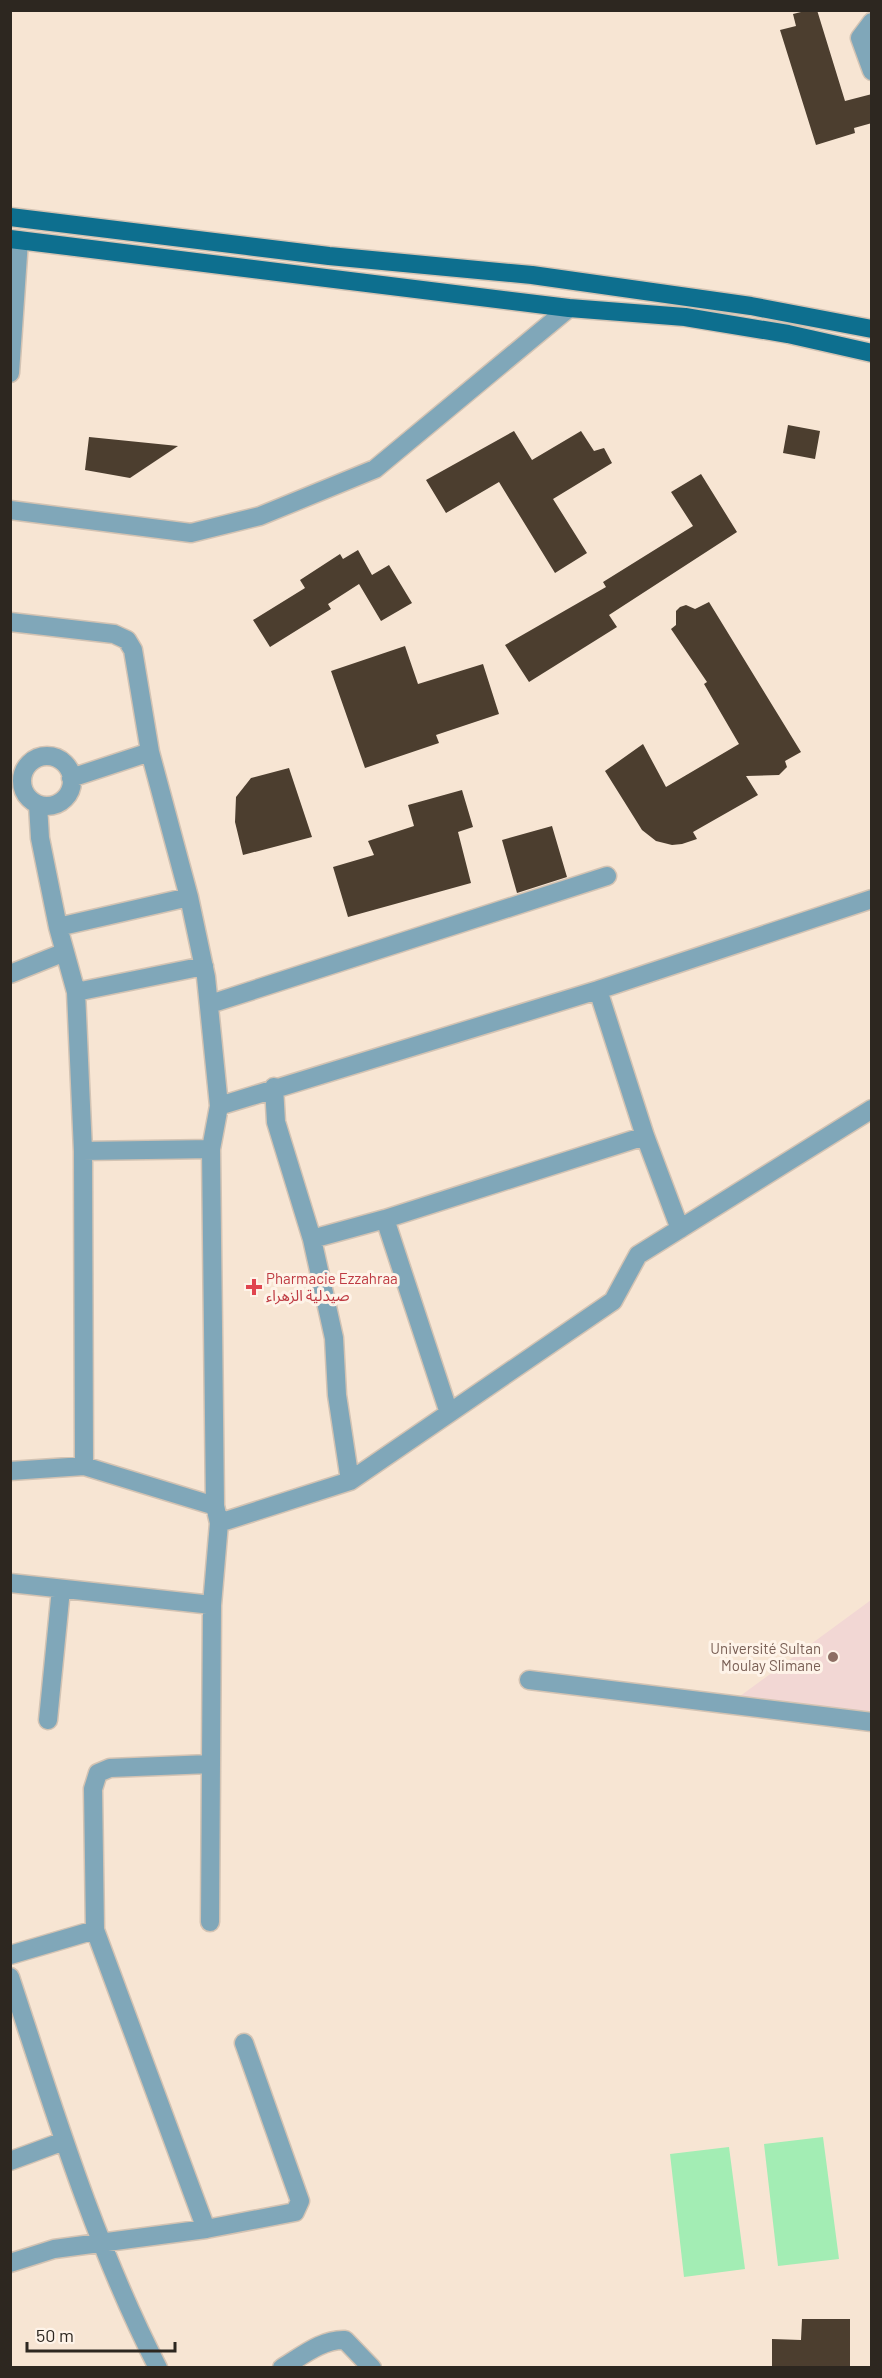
<svg xmlns="http://www.w3.org/2000/svg" width="882" height="2378" font-family="Barlow,'Noto Sans Arabic',sans-serif">
	<rect width="100%" height="100%" fill="#f7e5d3"/>
	<path fill="#f2d7d4" d="M871 1600V1723L717 1713Z"/>
	<path fill="#a3edb4" d="M823 2137 839 2259 778 2266 764 2144Z
		M729 2147 745 2269 684 2277 670 2154Z"/>
	<path fill="#4c3e2f" d="M809 10H817L845 101 872 94V123L854 128 855 133 816 145 780 30 796 26 793 14Z
		M788 425 820 431 815 459 783 453Z
		M514 431 532 460 581 431 594 451 604 448 612 463 553 499 587 553 555 573 499 482 446 513 426 480Z
		M89 437 178 446 130 478 85 470Z
		M701 474 737 532 609 615 617 627 529 682 505 645 606 587 603 582 693 526 671 492Z
		M358 550 372 575 389 565 412 603 381 621 359 584 328 604 331 609 270 647 253 620 305 588 300 580 340 554 343 559Z
		M709 602 801 752 785 761 787 767 779 775 746 776 758 795 693 832 697 839 682 844 672 845 656 841 642 830 605 771 643 744 666 787 739 744 704 684 707 682 671 629 676 625V611L680 607 686 605 695 609Z
		M405 646 418 684 483 664 499 714 436 735 439 743 365 768 331 671Z
		M289 768 312 837 243 855 235 822 236 797 251 778Z
		M462 790 473 827 458 832 471 883 348 917 333 867 374 855 368 841 414 826 408 805Z
		M552 826 567 877 517 893 502 840Z
		M802 2319H850V2367H772V2339L801 2340Z"/>
	<g fill="none" stroke-linecap="round" stroke-linejoin="round">
		<g stroke="#d3c3b3" stroke-width="21">
			<path id="minor" d="M872 22 860 38 872 71
				M10 373 19 240
				M10 510 191 533 260 516 375 469 569 308
				M10 622 114 634 127 640 133 650 150 752 189 897 206 977 219 1106 211 1149 215 1506 219 1523 212 1605 210 1922
				M22 781a25 25 0 1 1 50 0a25 25 0 1 1-50 0Z
				M71 778 150 752
				M38 805 40 838 58 927 76 992 83 1151 211 1149
				M58 927 189 897
				M10 974 65 952
				M598 990 645 1136 680 1229
				M76 992 204 966
				M210 1004 607 876
				M274 1087 276 1122 312 1239 334 1338 337 1395 350 1481
				M219 1106 598 990 872 899
				M83 1151 84 1466
				M385 1219 645 1136
				M312 1239 385 1219 449 1413
				M10 1471 84 1466 215 1506
				M219 1523 350 1481 613 1301 638 1255 872 1109
				M10 1583 212 1605
				M529 1680 872 1722
				M48 1720 61 1589
				M10 1955 95 1930
				M10 1977C54 2110 94 2243 158 2368
				M10 2161 64 2141
				M206 2229 95 1930 93 1789 98 1773 110 1768 210 1764
				M10 2263 54 2249 206 2229 295 2212 300 2201 244 2043
				M282 2368C302 2356 322 2339 345 2340L372 2368"/>
		</g>
		<g stroke="#d3c3b3" stroke-width="21">
			<path id="major" d="M10 217 329 256 532 275 751 306 872 329
				M10 239 569 308 685 317 788 334 872 353"/>
		</g>
		<use href="#minor" stroke="#80a7b9" stroke-width="18"/>
		<use href="#major" stroke="#0d6f8f" stroke-width="18"/>
	</g>
	<path fill="#e0444e" stroke="#fef3e8" stroke-width="2" d="M251 1278h6v6h6v6h-6v6h-6v-6h-6v-6h6z"/>
	<circle fill="#8d6e63" stroke="#fef3e8" stroke-width="2" cx="833" cy="1657" r="6"/>
	<g text-anchor="middle" dominant-baseline="central" stroke-width="6" stroke-linejoin="round" paint-order="stroke">
		<g font-size="15" fill="#be3a42" stroke="#fef3e8" text-anchor="start">
			<text x="266" y="1278">Pharmacie Ezzahraa<tspan x="266" dy="17">صيدلية الزهراء</tspan></text>
		</g>
		<g font-size="15" fill="#785e54" stroke="#fef3e8" text-anchor="end">
			<text x="821" y="1648">Université Sultan<tspan x="821" dy="17">Moulay Slimane</tspan></text>
		</g>
	</g>
	<rect width="882" height="2378" fill="none" stroke="#2d2720" stroke-width="24"/>
	<path d="M27 2342v9h148v-9" fill="none" stroke="#2d2720" stroke-width="3"/>
	<text x="36" y="2342" font-size="18" fill="#2d2720" stroke="#fef3e8" stroke-width="4.5" paint-order="stroke">50 m</text>
</svg>
